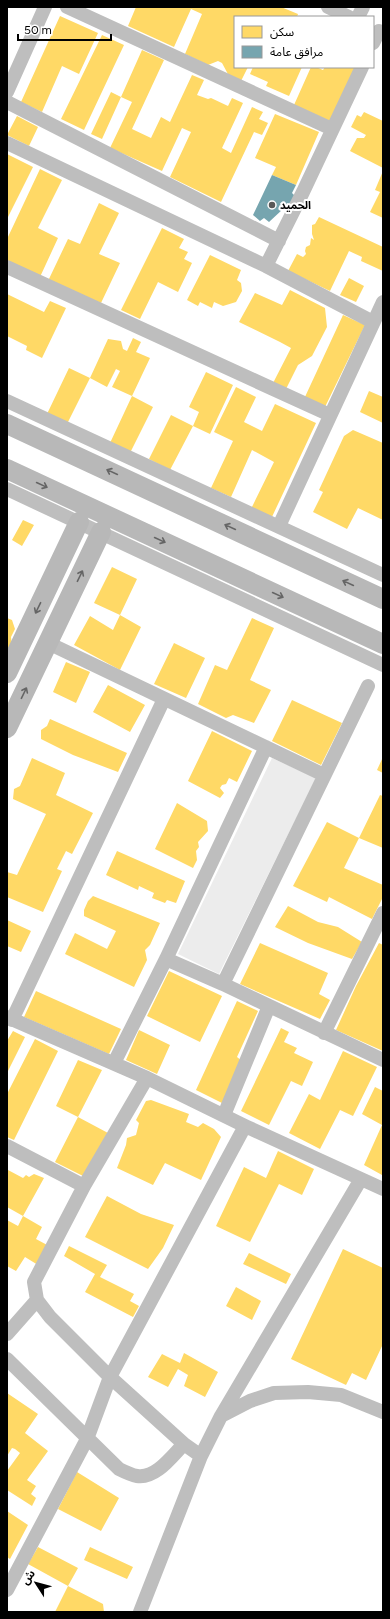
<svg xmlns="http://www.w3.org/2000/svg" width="390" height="1619" font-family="Figtree,'Noto Sans Arabic',sans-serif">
	<rect width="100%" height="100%" fill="#fff"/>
	<path fill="#ececec" d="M272 758 316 778 219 974 178 954Z"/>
	<path fill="#ffd966" d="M136 7H281L298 14 297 17H235V67H248L241 81 229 76 222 63 218 61 208 65 185 54 202 14 191 9 174 47 128 26Z
		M60 16 98 33 79 74 62 66 42 112 21 102Z
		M102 35 124 45 84 130 61 119Z
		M142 50 164 60 132 129 151 138 161 117 170 122 192 75 204 80 197 95 208 99 211 98 228 106 232 98 243 103 222 148 231 153 252 107 263 112 259 119 268 123 262 135 254 132 221 202 170 177 191 132 182 128 162 171 110 148 132 102 121 97Z
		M253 67H302L289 96 266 86 268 82 250 74Z
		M311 67H316L323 70 325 67H356L332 122 294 105Z
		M111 92 121 97 102 139 91 134Z
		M364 112 383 121V168L350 151 357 138H364L366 135 351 127 357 115 361 117Z
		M275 114 319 132 296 185 272 175 276 167 255 158Z
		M17 116 38 127 29 146 7 135Z
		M7 154 33 167 7 219Z
		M40 169 62 180 38 228 58 238 40 277 7 262V239Z
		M383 171V218L370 212 380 192 375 190Z
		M99 203 119 213 99 254 120 263 101 303 48 281 68 239 80 244Z
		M319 217 383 247V271L361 261 362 257 349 251 330 291 288 271 297 254 303 257 306 254 305 251 306 247 310 245 311 238 314 240 312 234V225L315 224Z
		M162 228 184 239 179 248 188 252 184 259 192 263 178 292 158 282 140 319 121 310Z
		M210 255 241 270 237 280 241 283 242 291 236 302 223 306 214 302 212 308 200 302 198 306 187 300Z
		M349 278 364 286 356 302 340 295Z
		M290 290 325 308 327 327 312 356 298 365 285 391 272 385 291 348 280 342 239 322 255 293 282 305Z
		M7 294 44 312 50 301 66 308 42 358 26 350 27 346 7 336Z
		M343 315 365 325 324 409 304 399Z
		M133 338 141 342 136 352 150 358 132 396 112 387 120 371 116 369 107 387 90 378 108 339 121 341 123 349 127 351Z
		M69 368 90 378 67 424 47 414Z
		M206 372 233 385 210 434 193 426 170 470 149 459 171 415 193 426 199 412 189 407Z
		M236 387 256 397 244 422 262 431 275 404 316 423 271 519 251 509 274 462 252 450 231 497 211 488 233 441 214 432Z
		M369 391 383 397V423L360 412Z
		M132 396 153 407 130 453 110 443Z
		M353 430 383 443V520L358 508 347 529 313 512 323 492 319 490 344 436Z
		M23 520 34 525 22 546 12 540Z
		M112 567 137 579 120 615 94 603Z
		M120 615 141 627 120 670 74 645 90 616 113 630Z
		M7 618 12 620 15 629 11 637 12 645 7 665Z
		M252 618 274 628 250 680 271 690 254 723 233 715 226 718 198 704 215 665 227 670Z
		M174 643 205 658 186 698 154 684Z
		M66 662 90 672 76 703 53 692Z
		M108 685 145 705 130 732 93 712Z
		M292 700 342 723 321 765 272 741Z
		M50 719 127 753 118 772 73 755 41 739V730L47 726Z
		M212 731 252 751 237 782 229 778 226 784 222 785 220 788 224 793 220 798 188 781Z
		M383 757V773L377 770Z
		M32 758 65 773 56 795 93 813 72 854 66 851 57 869 62 871 43 912 7 897V872L17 875 46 814 13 799 14 789 20 786Z
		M380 795 383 796V848L359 838 344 868 383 885V897L372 919 329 897 327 902 293 886 327 822 359 838Z
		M177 803 207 821 208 831 198 842 199 847 196 851 197 860 193 868 155 849Z
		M117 851 185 881 176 903 167 900 165 903 152 898 154 893 139 886 138 890 106 875Z
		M93 896 160 923 150 945 145 950 147 960 134 987 65 954 75 933 107 949 116 931 84 916V910L88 901Z
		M288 906 318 922 338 927 362 942 352 959 308 943 275 927Z
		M7 920 31 931 21 952 7 946Z
		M260 943 328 973 319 994 330 1000 320 1019 240 984Z
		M379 943 383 945V1051L336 1030 356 986Z
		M169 971 222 996 200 1042 147 1016Z
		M36 991 121 1029 109 1054 24 1017Z
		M237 1001 258 1011 237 1057 242 1061 222 1103 196 1090Z
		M281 1028 289 1032 284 1042 297 1048 294 1053 313 1062 302 1086 291 1081 269 1125 241 1111Z
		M139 1030 170 1045 157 1074 126 1060Z
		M13 1031 25 1037 7 1073V1041Z
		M35 1039 58 1051 14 1140 7 1137V1094Z
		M343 1051 377 1067 353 1116 340 1110 320 1149 289 1133 309 1094 320 1100Z
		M78 1060 102 1070 78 1117 56 1106Z
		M375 1087 383 1091 382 1175 364 1165 382 1125 362 1114Z
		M151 1100 189 1114 186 1122 198 1127 203 1123 214 1129 221 1137 201 1180 165 1163 153 1185 117 1168 126 1145 127 1138 136 1135 139 1123 136 1120 146 1101Z
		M78 1117 108 1133 85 1177 55 1162Z
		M278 1151 314 1169 302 1195 279 1184 250 1242 216 1226 244 1167 266 1178Z
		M8 1170 23 1178 26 1175 29 1177 34 1174 44 1178 23 1216 7 1207Z
		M107 1196 141 1214 174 1225 163 1248 148 1269 85 1237Z
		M23 1216 42 1227 36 1239 49 1246 38 1265 25 1257 16 1271 7 1266V1220L18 1226Z
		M69 1246 107 1265 100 1277 134 1294 130 1301 139 1306 133 1317 85 1292 95 1274 64 1256Z
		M343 1249 383 1268V1344L366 1380 352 1373 346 1385 291 1359Z
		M249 1253 291 1274 286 1284 243 1264Z
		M236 1287 261 1301 252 1320 226 1306Z
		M184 1353 218 1372 205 1397 184 1386 188 1375 178 1369 168 1387 148 1377 162 1354 180 1363Z
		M7 1393 38 1414 25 1433 48 1451 27 1480 36 1486 31 1494 36 1498 32 1506 7 1490V1471L20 1453 15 1449 12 1448 7 1456Z
		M77 1472 119 1498 101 1531 58 1509Z
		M7 1511 28 1525 10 1559 7 1557Z
		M38 1547 78 1568 68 1586 103 1604 104 1612H55L68 1586 28 1564Z
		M90 1547 133 1567 127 1579 84 1560Z"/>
	<path fill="#76a5af" d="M272 175 296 185 292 193 296 197 269 222 264 218 260 221 253 215Z"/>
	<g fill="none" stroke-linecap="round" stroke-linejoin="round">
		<path stroke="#bebebe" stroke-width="14" d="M67 7 332 129
			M328 7 349 17
			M358 17 363 7
			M373 43 379 31
			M7 92 45 7
			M7 102 279 241
			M7 143 266 266 373 322
			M266 266 303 192 362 67
			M7 267 330 415
			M7 401 383 575
			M7 489 383 665
			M279 526 383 302
			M48 643 324 775
			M166 959 223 984 383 1060
			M223 984 368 686
			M7 1017 147 1078 245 1126 383 1189
			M12 1020 164 699
			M324 1033 383 913
			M114 1063 166 959 266 747
			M147 1078 84 1186 34 1282 37 1300 50 1317 110 1377 184 1444 201 1456
			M224 1115 269 1006
			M7 1146 84 1186
			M7 1334 37 1300
			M7 1359 119 1469C125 1472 131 1475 137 1476 156 1479 172 1456 184 1444
			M221 1416 361 1179
			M7 1590 87 1439 110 1377 245 1126
			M140 1612 201 1456 221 1416 250 1401 274 1393 308 1392 341 1395 383 1412"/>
		<path stroke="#b8b8b8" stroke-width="20" d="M7 424 383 599
			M7 469 383 644
			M7 673 79 522
			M7 728 101 532"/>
	</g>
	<defs><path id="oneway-shaft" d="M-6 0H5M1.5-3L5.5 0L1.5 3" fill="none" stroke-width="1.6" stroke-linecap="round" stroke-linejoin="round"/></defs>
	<g stroke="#656565">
		<use href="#oneway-shaft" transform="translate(112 472) rotate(-155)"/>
		<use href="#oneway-shaft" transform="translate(42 485) rotate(25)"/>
		<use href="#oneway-shaft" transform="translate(230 527) rotate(-155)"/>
		<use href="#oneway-shaft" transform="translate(160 540) rotate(25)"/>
		<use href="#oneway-shaft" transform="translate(80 576) rotate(-64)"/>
		<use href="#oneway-shaft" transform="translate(348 583) rotate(-155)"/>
		<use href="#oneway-shaft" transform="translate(278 595) rotate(25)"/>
		<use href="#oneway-shaft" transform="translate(38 608) rotate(116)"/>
		<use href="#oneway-shaft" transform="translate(24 693) rotate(-64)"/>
	</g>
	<circle fill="#595959" stroke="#fff" stroke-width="1.5" cx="272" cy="205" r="4"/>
	<g text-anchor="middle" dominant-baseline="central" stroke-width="4" stroke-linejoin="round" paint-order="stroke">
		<g font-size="11" font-weight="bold" fill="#000" stroke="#fff" text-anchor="start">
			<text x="280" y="205">الحميد</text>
		</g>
	</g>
	<rect width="390" height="1619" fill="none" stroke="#000000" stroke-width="16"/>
	<rect x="234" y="16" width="140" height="52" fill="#ffffff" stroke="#999999"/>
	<rect x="242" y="26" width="20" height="12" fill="#ffd966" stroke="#999999"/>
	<text x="270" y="36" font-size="12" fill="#000000">سكن</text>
	<rect x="242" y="46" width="20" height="12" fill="#76a5af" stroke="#999999"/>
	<text x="270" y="56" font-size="12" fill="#000000">مرافق عامة</text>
	<g transform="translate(36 1583) rotate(306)" stroke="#ffffff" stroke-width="3" paint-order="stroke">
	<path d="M0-3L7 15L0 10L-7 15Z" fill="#000000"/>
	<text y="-6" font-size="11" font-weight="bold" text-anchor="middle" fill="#000000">ش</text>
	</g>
	<path d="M18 34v6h93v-6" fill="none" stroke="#000000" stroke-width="2"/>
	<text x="24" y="34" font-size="12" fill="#000000" stroke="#ffffff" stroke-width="3" paint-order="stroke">50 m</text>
</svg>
